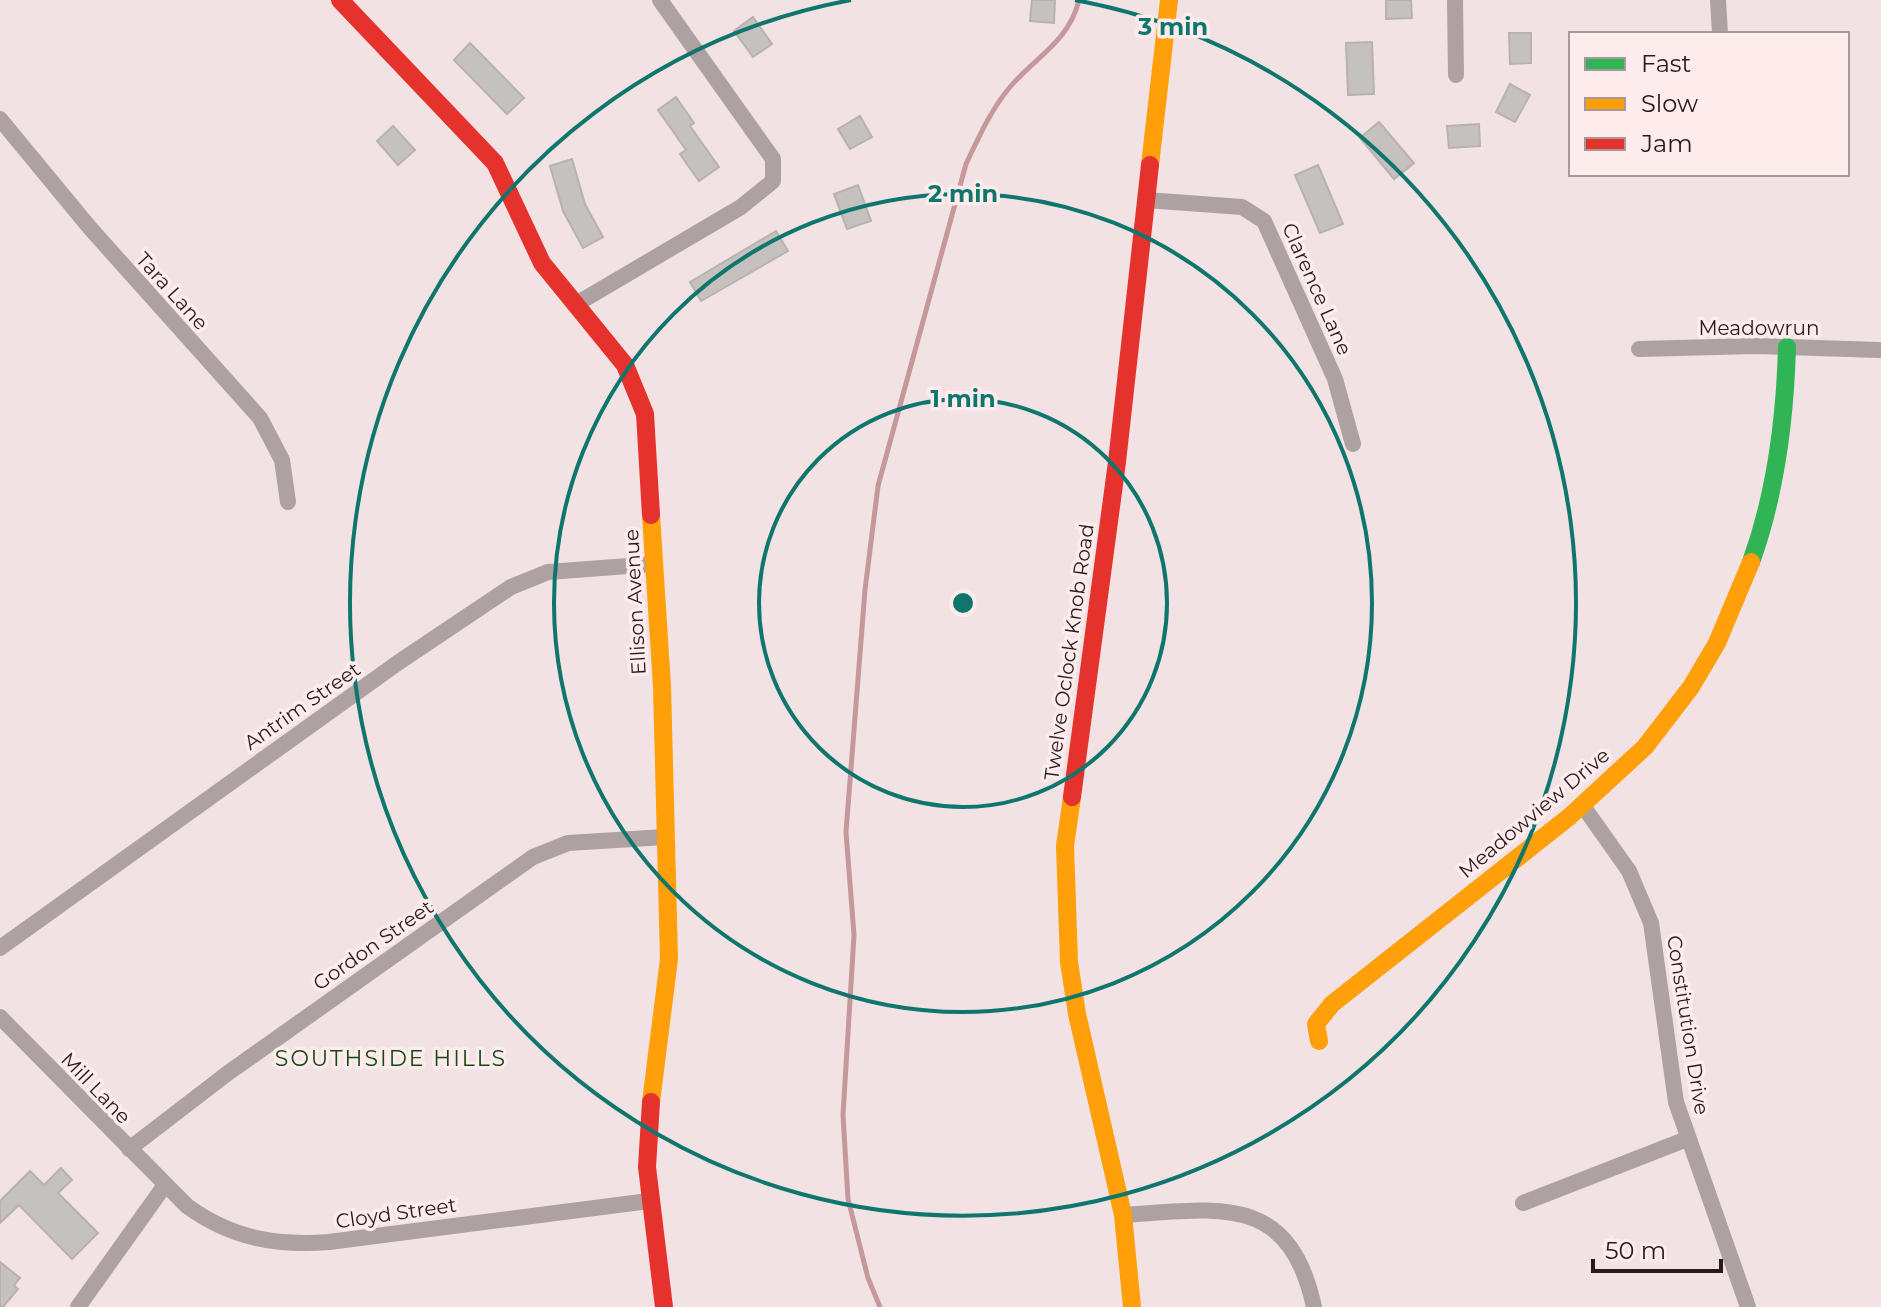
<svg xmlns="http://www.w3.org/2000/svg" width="1881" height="1307" font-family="Montserrat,sans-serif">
	<rect width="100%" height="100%" fill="#f2e2e3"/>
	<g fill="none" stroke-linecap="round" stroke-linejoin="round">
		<path stroke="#c6989b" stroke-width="5" d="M880 1307 868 1278 848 1199 843 1115 854 935 846 832 865 590 878 486 966 164C979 137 990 111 1010 87 1035 57 1069 42 1079 0"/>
	</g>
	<path fill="#c5c1be" stroke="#b7b2b0" stroke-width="2" d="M1032 0H1055L1054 23 1030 21Z
		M1386 0H1411L1412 18 1386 19Z
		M753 17 772 44 753 57 734 31Z
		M1509 33H1531V63L1510 64Z
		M1372 42 1374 94 1348 95 1346 43Z
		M470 43 524 98 507 114 454 60Z
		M1510 84 1530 95 1515 122 1496 112Z
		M676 97 694 123 690 126 719 167 699 181 680 154 686 150 658 110Z
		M860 116 872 137 850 149 838 129Z
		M1379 122 1414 163 1394 179 1360 138Z
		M1479 124 1480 146 1449 148 1447 126Z
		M393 126 415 150 398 165 377 141Z
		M572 159 585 204 603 237 583 248 563 211 550 166Z
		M1318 165 1343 224 1320 233 1295 175Z
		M858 185 871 221 847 229 834 194Z
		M776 231 788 251 701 301 690 282Z
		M61 1168 72 1180 58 1193 98 1233 72 1259 19 1205 0 1223V1201L30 1171 44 1185Z
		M0 1262 20 1278 14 1285 18 1289 3 1307H0Z"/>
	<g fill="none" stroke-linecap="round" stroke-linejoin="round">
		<path stroke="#ada1a2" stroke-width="16" d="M1455 0 1456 75
			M1718 0 1720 34
			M0 119 90 228 260 418 282 460 288 502
			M1146 200 1242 207 1264 221 1335 379 1353 444
			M578 303 741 207 773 181V159L660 0
			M1639 349 1755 346 1879 350
			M1583 806 1629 871 1651 923 1676 1102 1748 1307
			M0 948 399 662 511 587 548 572 655 564
			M0 1017 187 1206C231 1238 275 1246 329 1242L649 1201
			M129 1149 228 1073 533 857 568 843 665 837
			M1523 1203 1687 1139
			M1123 1215C1219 1209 1289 1192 1314 1307
			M78 1307 165 1185"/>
		<path stroke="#30b455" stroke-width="18" d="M1751 562C1776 493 1785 420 1787 347"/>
		<path stroke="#ff9f0a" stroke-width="18" d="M1150 165 1169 0
			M1072 797 1065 846 1069 962 1077 1014 1123 1215 1132 1307
			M1319 1041 1316 1024 1332 1004 1569 817 1645 747 1691 687 1717 643 1751 562
			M651 1102 669 959 662 686 651 515"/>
		<path stroke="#e5322d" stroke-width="18" d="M340 0 495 163 542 263 625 365 645 414 651 515
			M1072 797 1117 462 1150 165
			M651 1102 647 1167 664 1307"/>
	</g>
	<g fill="none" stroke="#0f766e" stroke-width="4">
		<circle cx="963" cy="603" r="204"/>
		<circle cx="963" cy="603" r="409"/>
		<path d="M1075 0A613 613 0 1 1 851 0"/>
	</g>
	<g text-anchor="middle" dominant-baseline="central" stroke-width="7" stroke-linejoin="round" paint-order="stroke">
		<g font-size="20" fill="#251b1c" stroke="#feeced">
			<text transform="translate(1317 289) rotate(66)">Clarence Lane</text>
			<text transform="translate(172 291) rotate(48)">Tara Lane</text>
			<text x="1759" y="328">Meadowrun</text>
			<text transform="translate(635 602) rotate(-93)">Ellison Avenue</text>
			<text transform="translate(1069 652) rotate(-82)">Twelve Oclock Knob Road</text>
			<text transform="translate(302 706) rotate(-35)">Antrim Street</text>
			<text transform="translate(1534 813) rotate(-40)">Meadowview Drive</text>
			<text transform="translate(373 945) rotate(-35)">Gordon Street</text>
			<text transform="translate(1688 1025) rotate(81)">Constitution Drive</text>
			<text transform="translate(96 1088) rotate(46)">Mill Lane</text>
			<text transform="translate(396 1213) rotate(-8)">Cloyd Street</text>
		</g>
		<g font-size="22" letter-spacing="2" fill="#144913" stroke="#feeced">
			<text x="391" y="1058">SOUTHSIDE HILLS</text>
		</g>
	</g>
	<circle cx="963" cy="603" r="12" fill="#0f766e" stroke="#feeced" stroke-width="4"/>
	<g font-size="24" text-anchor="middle" font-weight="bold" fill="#0f766e" stroke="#feeced" stroke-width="7" stroke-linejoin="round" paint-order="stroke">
		<text x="1173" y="35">3 min</text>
		<text x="963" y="202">2 min</text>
		<text x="963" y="407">1 min</text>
	</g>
	<rect x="1569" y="32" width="280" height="144" fill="#feeced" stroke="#a79899" stroke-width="2"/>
	<rect x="1585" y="58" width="40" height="12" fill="#30b455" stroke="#a79899" stroke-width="2"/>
	<text x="1641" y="72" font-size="24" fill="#251b1c">Fast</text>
	<rect x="1585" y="98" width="40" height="12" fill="#ff9f0a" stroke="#a79899" stroke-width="2"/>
	<text x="1641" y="112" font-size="24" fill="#251b1c">Slow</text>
	<rect x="1585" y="138" width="40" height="12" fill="#e5322d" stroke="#a79899" stroke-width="2"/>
	<text x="1641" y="152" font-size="24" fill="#251b1c">Jam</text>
	<path d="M1593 1259v12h128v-12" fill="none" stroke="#251b1c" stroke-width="4"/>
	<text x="1605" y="1259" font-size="24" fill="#251b1c" stroke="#feeced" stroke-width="6" paint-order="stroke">50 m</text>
</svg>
